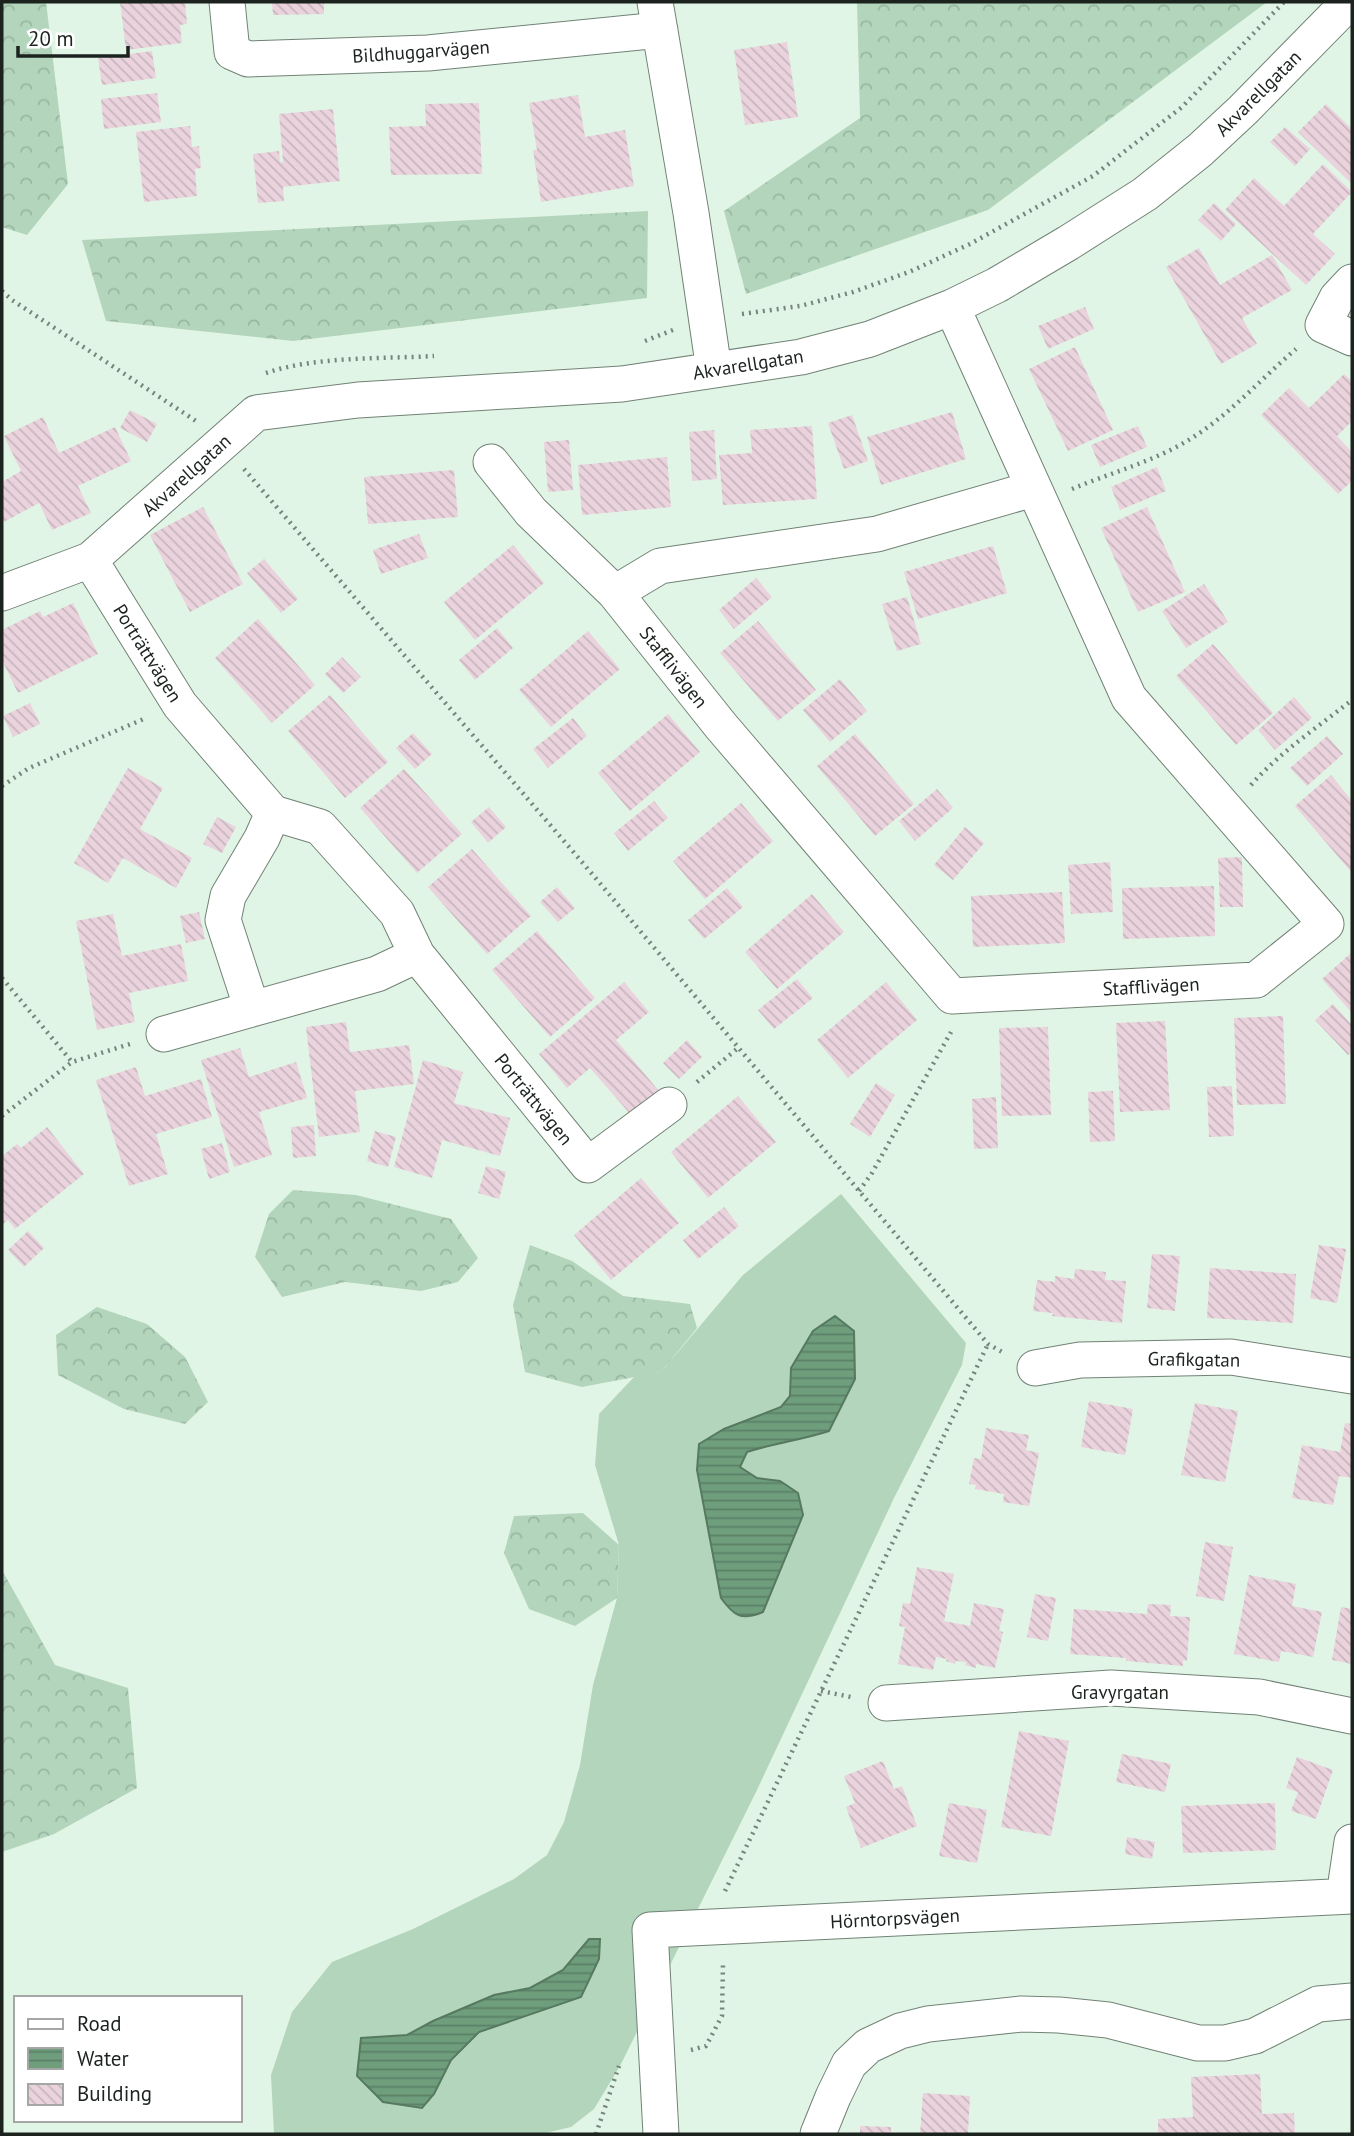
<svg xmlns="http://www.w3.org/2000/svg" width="1354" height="2136" font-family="'PT Sans',sans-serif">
	<defs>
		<pattern id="forest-crowns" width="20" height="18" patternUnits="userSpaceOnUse" patternTransform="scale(1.75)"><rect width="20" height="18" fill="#b3d5bc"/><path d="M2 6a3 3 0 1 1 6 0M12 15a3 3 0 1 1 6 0" fill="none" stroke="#99b7a1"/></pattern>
		<pattern id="water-rules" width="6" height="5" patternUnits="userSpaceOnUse" patternTransform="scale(1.75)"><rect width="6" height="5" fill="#6f9e7d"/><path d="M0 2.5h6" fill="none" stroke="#5a8066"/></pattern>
		<pattern id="building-back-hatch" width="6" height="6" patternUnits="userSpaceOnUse" patternTransform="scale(1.75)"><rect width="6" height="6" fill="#ead3dd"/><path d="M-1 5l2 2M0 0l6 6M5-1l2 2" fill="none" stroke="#c8b5bd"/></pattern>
	</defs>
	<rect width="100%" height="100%" fill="#e1f5e6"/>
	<path fill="#b3d5bc" d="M841 1194 966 1343 962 1365 895 1496 757 1790 620 2066 594 2109 571 2127 541 2134H274L271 2075 292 2012 332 1962 413 1929 514 1879 547 1855 564 1822 580 1765 593 1685 617 1598 619 1545 595 1465 599 1414 635 1376 661 1372 743 1275Z"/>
	<path fill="url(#forest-crowns)" d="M2 2H46L68 184 27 235 2 227Z
		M857 2H1267L988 210 746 294 724 211 860 118Z
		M648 211 647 298 293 341 106 321 82 240Z
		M293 1190 356 1195 451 1219 478 1258 458 1282 421 1291 345 1282 282 1297 255 1257 269 1214Z
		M530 1245 572 1261 623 1296 690 1304 697 1328 661 1372 582 1387 525 1372 513 1305Z
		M97 1307 147 1324 185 1357 208 1402 185 1424 124 1409 58 1375 56 1335Z
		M583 1513 619 1545 617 1598 575 1626 529 1609 504 1553 514 1516Z
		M2 1570 55 1665 128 1688 137 1788 54 1834 2 1852Z"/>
	<path fill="url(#water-rules)" stroke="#567960" stroke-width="2" d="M835 1316 854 1331 855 1379 829 1431C802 1440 774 1443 747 1452L740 1467 757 1478 780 1481 798 1493 803 1515 763 1612C741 1621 734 1616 721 1598L697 1470 699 1444 724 1429 781 1407 790 1396 791 1368 813 1331Z
		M589 1939H600L599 1959 581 1997 479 2032 451 2060 434 2094 422 2108 383 2102 357 2076 361 2038 407 2035 433 2021 494 1995 530 1988 563 1970Z"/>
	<path fill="url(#building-back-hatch)" d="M120 2H185L187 24 180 25 182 43 126 50Z
		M272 2H324V14L273 15Z
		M787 42 798 117 745 125 734 50Z
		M152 51 156 78 102 85 98 58Z
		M157 93 161 122 104 129 101 99Z
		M578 95 585 137 625 130 634 186 541 202 533 150H537L529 103Z
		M479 103 482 174 391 175 389 127 426 126 425 104Z
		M1326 104 1352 129V184L1298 132Z
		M333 109 340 181 283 187 284 201 258 203 253 154 279 151 280 162H283L279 114Z
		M190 126 192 147 199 146 201 168 195 169 197 196 144 202 136 132Z
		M1285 127 1310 149 1295 166 1270 142Z
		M1323 164 1352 192 1313 234 1335 254 1306 285 1225 210 1254 178 1284 206Z
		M1214 203 1236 224 1221 241 1198 220Z
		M1199 248 1220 285 1272 255 1292 290 1242 318 1257 344 1221 364 1166 267Z
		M1085 307 1094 329 1048 349 1038 326Z
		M1075 347 1113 430 1068 451 1029 369Z
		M1344 374 1352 381V421L1337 436 1352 452V481L1338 494 1261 415 1289 388 1309 408Z
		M130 410 157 424 147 442 120 428Z
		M952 412 966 459 881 485 867 437Z
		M852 415 868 461 844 469 828 423Z
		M43 417 59 453 115 427 131 461 78 486 91 513 52 530 39 503 2 523V482L21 471 4 436Z
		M812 426 817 499 723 505 719 455 752 453 750 430Z
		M1138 426 1147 447 1100 467 1091 445Z
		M714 430 717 479 692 481 689 432Z
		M569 440 573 490 548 492 544 442Z
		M667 457 671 507 582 515 578 465Z
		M1157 467 1166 491 1120 510 1111 487Z
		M454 470 458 517 368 524 364 477Z
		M203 507 243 584 190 612 150 535Z
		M1147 507 1185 592 1138 612 1101 528Z
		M419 534 428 558 381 574 373 550Z
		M513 545 544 583 475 640 444 602Z
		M993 546 1007 593 918 619 904 572Z
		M264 559 298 599 281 613 247 573Z
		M756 578 772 597 734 629 719 610Z
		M1204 584 1228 622 1186 648 1162 611Z
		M907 597 921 644 897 651 882 604Z
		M73 603 98 654 18 693 2 660V637H4L2 630 40 611 43 617Z
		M258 619 315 685 272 723 215 658Z
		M758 621 816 690 778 721 720 653Z
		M497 628 513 648 475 680 459 660Z
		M588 631 620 669 551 727 519 690Z
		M1213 644 1273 713 1236 745 1176 676Z
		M342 657 361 677 343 693 325 674Z
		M840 679 867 711 830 742 803 710Z
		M330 695 388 762 345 798 288 731Z
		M1294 697 1312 718 1275 750 1258 730Z
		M30 703 40 724 13 737 3 716Z
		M668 714 700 752 630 811 598 773Z
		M573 718 587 736 548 768 533 749Z
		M413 733 432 754 415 769 396 748Z
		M855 734 914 804 875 836 817 766Z
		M1327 736 1343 754 1307 786 1290 768Z
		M128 768 163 788 140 829 192 858 176 888 123 858 108 883 74 863Z
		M404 769 462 834 417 873 360 808Z
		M1331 775 1352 801V873L1295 806Z
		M937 789 953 808 915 841 899 821Z
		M654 801 668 818 628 851 614 833Z
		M741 803 773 841 705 899 673 861Z
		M489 807 506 827 488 843 471 822Z
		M217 817 236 827 222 853 203 844Z
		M965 827 984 843 953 880 934 865Z
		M472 849 531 916 487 954 428 887Z
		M1242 857 1243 907H1220L1218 858Z
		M1110 862 1113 912 1071 914 1068 865Z
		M1214 886 1215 936 1123 939 1122 888Z
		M557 887 575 908 558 922 540 902Z
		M727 888 743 907 704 939 688 920Z
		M1062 892 1065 943 973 947 971 896Z
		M812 894 844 932 777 989 745 952Z
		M199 912 205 939 186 943 180 916Z
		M113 914 122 956 181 944 188 981 129 993 135 1022 97 1030 76 921Z
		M537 931 595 998 550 1037 492 970Z
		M1352 952V1013L1322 979Z
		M797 979 813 998 774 1029 758 1010Z
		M624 982 649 1012 616 1040 659 1091 631 1115 590 1068 567 1088 539 1054Z
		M886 982 917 1020 848 1078 817 1040Z
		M1333 1004 1352 1025V1052L1348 1055 1315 1020Z
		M1283 1016 1286 1104 1237 1105 1234 1018Z
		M1165 1021 1170 1110 1120 1112 1116 1023Z
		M346 1022 350 1052 409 1045 414 1084 355 1091 360 1132 319 1137 306 1027Z
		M1048 1027 1051 1115 1002 1116 999 1028Z
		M687 1040 702 1057 679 1079 663 1063Z
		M240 1048 249 1077 296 1062 307 1098 259 1112 272 1155 234 1167 201 1060Z
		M423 1060 463 1072 454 1103 510 1118 500 1156 442 1140 432 1178 394 1167Z
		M136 1067 145 1096 201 1079 212 1117 156 1134 168 1174 129 1186 96 1080Z
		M876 1083 895 1095 870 1137 850 1124Z
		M1232 1086 1234 1136 1209 1137 1207 1087Z
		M1113 1091 1115 1141 1090 1142 1088 1092Z
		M738 1096 776 1142 708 1198 671 1152Z
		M996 1097 998 1148 974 1149 972 1099Z
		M314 1125 316 1156 293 1158 291 1127Z
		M47 1127 84 1174 15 1229 8 1220 2 1225V1156L17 1144 21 1148Z
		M375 1131 396 1137 388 1167 367 1161Z
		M222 1143 230 1172 209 1179 201 1149Z
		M486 1166 506 1172 499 1199 478 1193Z
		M641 1178 679 1223 611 1280 574 1235Z
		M724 1207 739 1226 698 1259 683 1240Z
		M28 1231 44 1248 24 1267 8 1250Z
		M1319 1245 1346 1249 1337 1303 1310 1298Z
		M1152 1254 1180 1256 1175 1311 1147 1308Z
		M1210 1268 1296 1274 1293 1323 1207 1318Z
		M1075 1269 1106 1272 1105 1280 1126 1281 1122 1323 1052 1316 1053 1313 1033 1311 1037 1280 1055 1282V1276L1074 1279Z
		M1089 1401 1133 1409 1125 1455 1081 1447Z
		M1195 1403 1238 1411 1225 1482 1181 1475Z
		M1345 1423 1352 1424V1478L1339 1476 1333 1505 1292 1498 1302 1445 1340 1452Z
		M986 1428 1029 1435 1026 1450 1039 1453 1029 1506 1003 1502 1004 1494 975 1489 976 1485 969 1484 974 1458 981 1459Z
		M1205 1542 1233 1547 1224 1601 1196 1596Z
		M917 1567 954 1574 944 1621 970 1626 974 1603 1004 1609 999 1631 1003 1632 995 1668 976 1664V1668L965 1665 966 1662 956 1661 955 1664 946 1661 947 1659 936 1657 933 1670 898 1664 905 1627 899 1626 903 1603 910 1604Z
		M1249 1575 1296 1584 1292 1606 1322 1612 1313 1657 1281 1651 1279 1662 1234 1654Z
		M1035 1594 1056 1598 1048 1641 1027 1637Z
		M1148 1604 1171 1605 1170 1616 1190 1617 1187 1661 1183 1660V1666L1126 1661V1658L1070 1654 1074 1609 1147 1614Z
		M1341 1607 1352 1609V1664L1332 1660Z
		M1019 1731 1069 1741 1051 1836 1001 1827Z
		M1122 1754 1171 1764 1165 1792 1116 1782Z
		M1297 1757 1333 1770 1316 1819 1291 1811 1298 1792 1286 1788Z
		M883 1761 894 1789 902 1786 917 1826 861 1848 846 1807 855 1803 844 1776Z
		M949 1803 987 1810 977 1863 939 1856Z
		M1275 1803 1276 1850 1183 1853 1181 1806Z
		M1127 1837 1155 1842 1152 1859 1125 1854Z
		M1260 2074 1262 2114 1294 2113 1295 2134H1158V2119L1193 2117 1191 2077Z
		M923 2093 970 2096 968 2134H920Z
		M860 2126 891 2127V2134H860Z"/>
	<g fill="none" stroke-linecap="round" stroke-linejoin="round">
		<g stroke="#718275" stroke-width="37">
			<path id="minor" d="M227 2 232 52 248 59 428 53 660 30
				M655 2 691 213 714 370
				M1352 282 1337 298 1323 325 1352 338
				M491 462 531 512 615 593 721 726 952 996 1256 980 1326 924 1129 698 952 307
				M90 560 180 705 273 813 320 827 397 913 417 955 588 1165 669 1105
				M2 593 90 560 256 413 358 400 622 384 801 357 870 339 952 307 997 285 1068 243 1145 194 1200 150 1243 110 1349 2
				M615 593 660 566 877 534 1033 489
				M273 813 262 838 228 896 223 920 252 1009 377 974 417 955
				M164 1034 252 1009
				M1035 1368 1080 1360 1231 1357 1352 1376
				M886 1703 1111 1688 1259 1697 1352 1716
				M1344 1896 1352 1842
				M661 2134 650 1930 1352 1896
				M818 2134 833 2097 849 2064 868 2046 900 2031 928 2024 1021 2014 1059 2015 1108 2020 1198 2043H1225L1255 2036 1318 2004 1352 2001"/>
		</g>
		<path stroke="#77847a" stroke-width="4.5" stroke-dasharray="2 5" stroke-linecap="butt" d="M2 291 12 300 196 421
			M742 314 800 306 853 292 909 272 970 244 1093 176 1182 107 1284 2
			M645 341 673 330
			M266 373C316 356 381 359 434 356
			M244 469 582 862 988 1344 1004 1353
			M1072 489C1112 472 1157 461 1195 436 1232 412 1262 378 1296 349
			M1251 785C1280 752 1318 727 1352 700
			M2 786 29 768 146 718
			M2 978 72 1062
			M697 1082 738 1048
			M2 1116 72 1062 130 1044
			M859 1191 872 1173 951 1032
			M821 1691 851 1697
			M725 1891 988 1344
			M691 2050 706 2046 722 2016 723 1963
			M596 2134 619 2066"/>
		<use href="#minor" stroke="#fff" stroke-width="35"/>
	</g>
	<g text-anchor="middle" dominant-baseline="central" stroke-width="7" stroke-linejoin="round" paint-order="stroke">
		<g font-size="19" fill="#1c231e" stroke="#fff">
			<text transform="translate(421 51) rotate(-4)">Bildhuggarvägen</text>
			<text transform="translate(1258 93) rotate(-45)">Akvarellgatan</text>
			<text transform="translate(748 364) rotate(-9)">Akvarellgatan</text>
			<text transform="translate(186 475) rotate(-42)">Akvarellgatan</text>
			<text transform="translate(148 653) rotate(58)">Porträttvägen</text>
			<text transform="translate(674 667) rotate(52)">Stafflivägen</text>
			<text transform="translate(1151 986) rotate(-3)">Stafflivägen</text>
			<text transform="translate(534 1099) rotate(51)">Porträttvägen</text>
			<text transform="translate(1194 1359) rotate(1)">Grafikgatan</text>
			<text x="1120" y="1692">Gravyrgatan</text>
			<text transform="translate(895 1918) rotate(-3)">Hörntorpsvägen</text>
		</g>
	</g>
	<rect width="1354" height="2136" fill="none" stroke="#1c231e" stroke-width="7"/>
	<rect x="14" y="1996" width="228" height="126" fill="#ffffff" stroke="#a4a7a5" stroke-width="2"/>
	<rect x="28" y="2019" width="35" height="10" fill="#ffffff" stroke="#a4a7a5" stroke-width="2"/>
	<text x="77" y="2031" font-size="21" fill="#1c231e">Road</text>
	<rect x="28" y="2048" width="35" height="21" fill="url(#water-rules)" stroke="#a4a7a5" stroke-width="2"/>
	<text x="77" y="2066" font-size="21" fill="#1c231e">Water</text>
	<rect x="28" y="2084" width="35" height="21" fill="url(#building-back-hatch)" stroke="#a4a7a5" stroke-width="2"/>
	<text x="77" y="2101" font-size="21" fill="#1c231e">Building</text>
	<path d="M18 46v10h110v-10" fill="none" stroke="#1c231e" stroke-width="3.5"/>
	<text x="28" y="46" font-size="21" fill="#1c231e" stroke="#ffffff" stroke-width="5" paint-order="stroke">20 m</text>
</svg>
